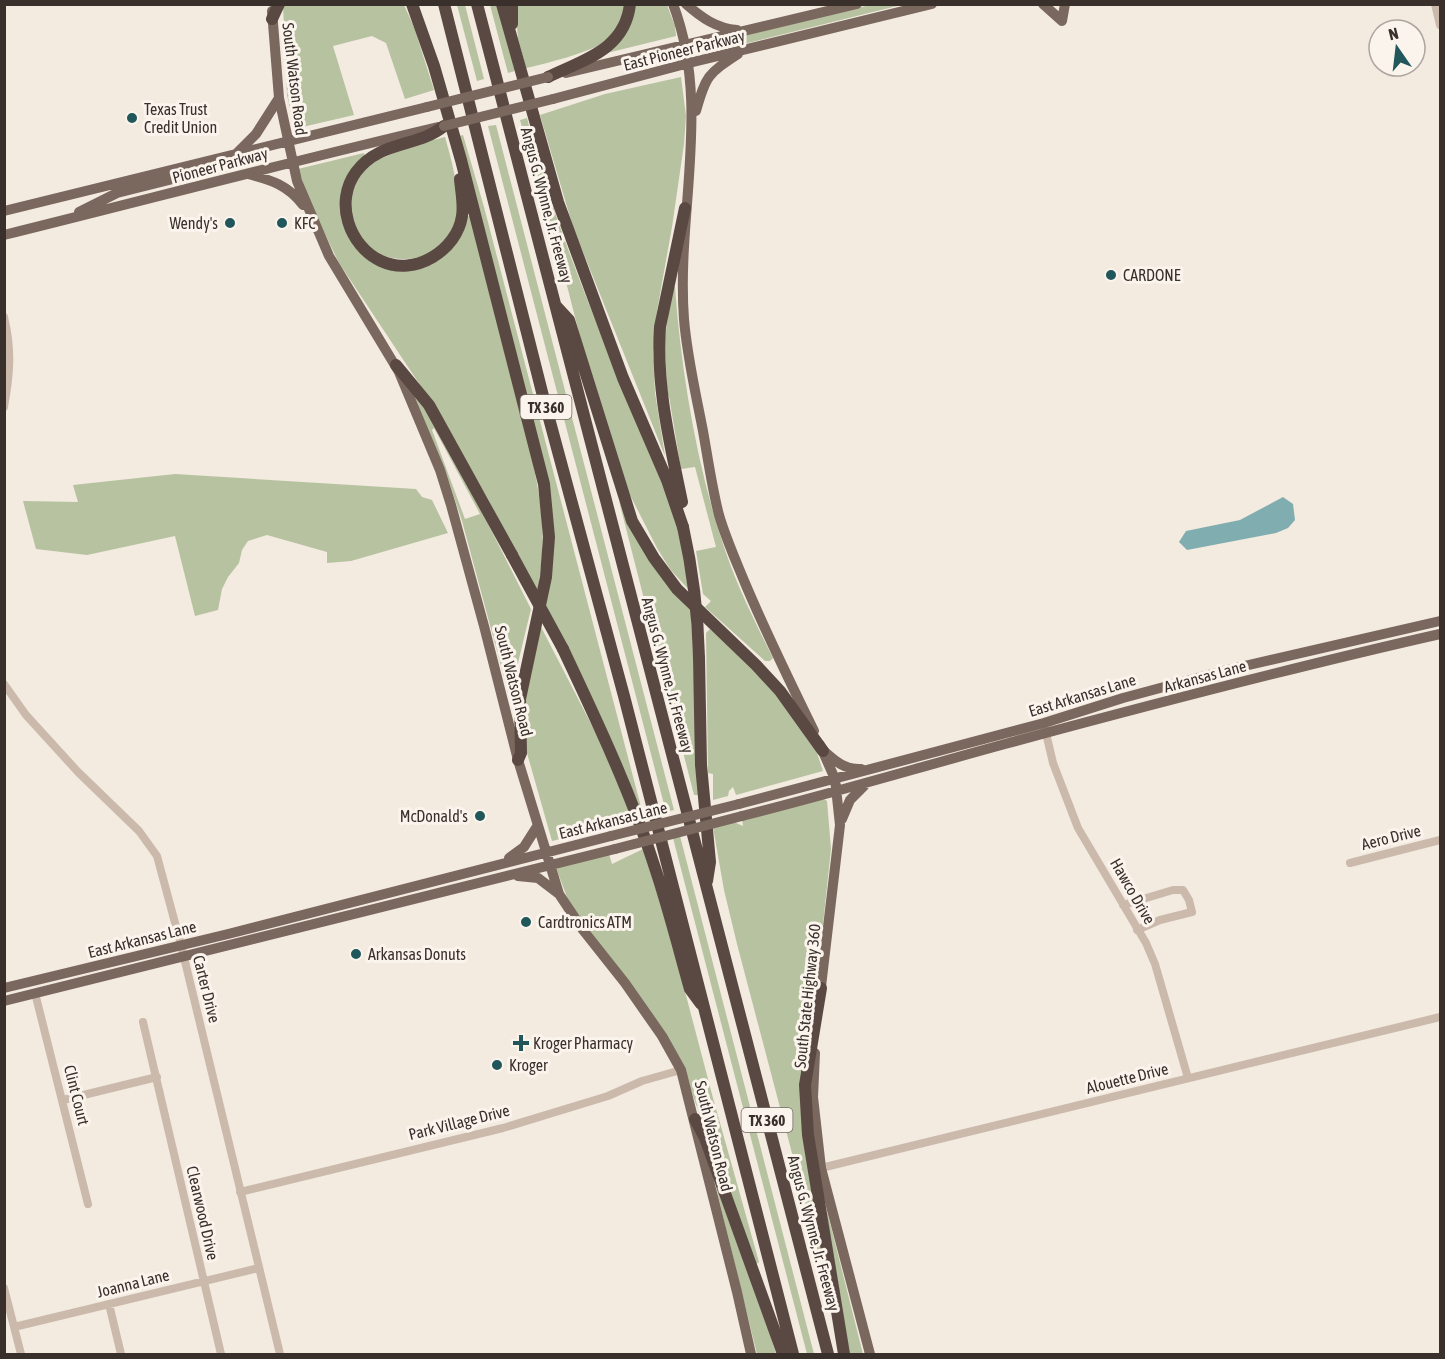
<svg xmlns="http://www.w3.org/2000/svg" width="1445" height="1359" font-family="'Asap Condensed',sans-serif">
	<rect width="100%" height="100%" fill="#f3eae0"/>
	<path fill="#b7c2a0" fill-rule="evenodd" d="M283 5H404L414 27 434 90 405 99 386 43 372 36 333 46 354 115 298 128 294 127 287 95Z
		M457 5H465L484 79 477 81Z
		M490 5H498L515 71 508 73Z
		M515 5H625C622 18 617 31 606 41 592 52 544 64 526 68L518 38Z
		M633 5H667L675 26 676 36 607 53Z
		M870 5H901L715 51 713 43Z
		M681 77 686 116 684 144 672 227 657 311 653 352 655 393 665 456 573 227 540 115 605 94Z
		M527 118C549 206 583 291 618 375 634 415 655 455 669 496 679 527 684 558 689 590L670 569 657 548 629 493 587 364 563 270 520 120Z
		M496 125 674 810 666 812 488 126Z
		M463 135 484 207 641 807 637 808 544 604 552 518 459 136Z
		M445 137C452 162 459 187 458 213 454 262 387 274 360 239 357 234 355 227 354 222 350 208 348 205 352 191 355 181 358 170 368 164 372 160 379 159 385 157 405 148 424 142 445 137Z
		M364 153 365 156 343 186 364 254 422 265 465 217 470 216C485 272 499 328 513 385 531 457 553 517 537 592L487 497 428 397 339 263 311 205 298 169Z
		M672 286 675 287C681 370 696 462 722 541 735 582 754 620 773 658L770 661H765L705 607 711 601 703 594 696 551 716 547 695 467 681 469 669 396 667 395 665 338Z
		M411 387H412L449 447 531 609 511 692H508L462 521 447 476ZM434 428 480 514 465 519 432 430Z
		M175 474 416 489 422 497 432 500 448 533 351 561 327 563V552L267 535 248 541 242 550 239 563 228 577 222 589 218 610 195 616 175 536 87 555 36 549 23 501 78 502 73 485Z
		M619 501 625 515 691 610 699 795H694Z
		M540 625 605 751 634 821 552 841 523 739 522 716Z
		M710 629 764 676 816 750 823 771 736 795 733 787 729 791 728 796 713 800V774L708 773 706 633Z
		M824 799 827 801 831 849 823 924 805 1051 828 1275H824L737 944 724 890 713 827 734 822 743 826 742 819Z
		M680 836 814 1354H807L673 838Z
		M643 849 668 927 713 1098 759 1262 755 1265 679 1058 585 926 567 897 556 868 609 854 612 864Z
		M711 1167 749 1267 776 1354H757Z
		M825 1203 863 1354H848Z"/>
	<path fill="#80adaf" d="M1283 497 1293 504 1295 520 1288 528 1276 533 1187 550 1179 542 1186 531 1240 520Z"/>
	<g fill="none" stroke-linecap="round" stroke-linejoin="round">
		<path stroke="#cbbaac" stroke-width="8" d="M1435 4 1440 25
			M4 317C12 350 10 374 4 407
			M4 684 26 715 78 772 139 831 157 856 181 945 280 1354
			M1045 729 1053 763 1078 828 1146 943 1155 964 1188 1078
			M1350 863 1440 840
			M1123 905 1173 890H1183L1189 900 1192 912 1160 920 1137 930
			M35 993 88 1204
			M143 1022 221 1354
			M63 1100 157 1077
			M821 1168 1440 1017
			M240 1192 503 1128 608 1096 642 1081 681 1070
			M4 1288 21 1354
			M109 1304 121 1354
			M14 1327 259 1268"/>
		<path stroke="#7a675d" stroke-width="10" d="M673 4C712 106 676 214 684 319 687 357 696 394 703 431 708 459 712 488 719 515 726 539 736 561 745 583 766 633 790 682 814 731
			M686 4C702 18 716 28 737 30
			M1043 4 1062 21 1065 4
			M272 11 279 98 297 181 329 256 399 372 440 470 451 505 484 626 518 760 559 894 583 930 625 983 662 1036 681 1070 737 1292 751 1354
			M566 73 857 4
			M553 99 689 63 932 4
			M696 111C706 75 708 74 738 54
			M237 153 256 134 279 98
			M248 174C271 180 288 185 303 205
			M4 211 427 107
			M79 212 117 193 173 179 179 176 187 167
			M4 235C149 199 293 161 438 127
			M825 752C836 762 846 770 861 769
			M739 804 1044 723 1123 698 1227 670 1440 621
			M742 816C830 794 917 768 1005 744 1149 705 1294 667 1440 634
			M842 819 850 800 864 786
			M509 858 524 847 538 825
			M518 876 538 878 559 894
			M4 988 228 934 611 836
			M820 995 840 825 835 779 820 745
			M4 1001 615 849
			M815 1053 813 1097 821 1168 870 1354"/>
		<path stroke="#5a4942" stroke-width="12" d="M412 4 434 66 461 160 544 484 549 537 546 577 520 699 521 753 518 760
			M444 4 543 396 624 696 793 1354
			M477 4 828 1354
			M502 4 558 202 623 378 667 480 683 527
			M512 4V24
			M272 19 279 4
			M548 77C583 60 625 50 630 4
			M444 126C417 148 380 140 356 172 334 202 349 246 381 261 415 277 457 250 462 216 464 205 461 191 460 179
			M556 306 569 320 632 521 654 558 677 589 756 665 780 691 823 751
			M396 365 429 405 512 555
			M682 502C670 443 656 388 660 327L685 208
			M563 649C597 721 632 795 656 871 669 910 679 950 690 989L701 1004
			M699 658 701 765 710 862 707 881
			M821 988 805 1085 808 1135 844 1354
			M695 1119 705 1138 783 1354"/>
		<path stroke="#7a675d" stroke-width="10" d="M427 107 548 77
			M444 126 553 99
			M611 836 739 804
			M615 849 742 816"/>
		<path stroke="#5a4942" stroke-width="12" d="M683 527C693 571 698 614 699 658
			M512 555 563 649"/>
	</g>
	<g fill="#21565a" stroke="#faf4ed" stroke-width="2">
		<circle cx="132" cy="118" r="6"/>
		<circle cx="230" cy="223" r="6"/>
		<circle cx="282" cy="223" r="6"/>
		<circle cx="1111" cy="275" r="6"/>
		<circle cx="480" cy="816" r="6"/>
		<circle cx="526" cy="922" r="6"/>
		<circle cx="356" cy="954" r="6"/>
		<path d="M518 1034h6v6h6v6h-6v6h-6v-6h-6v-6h6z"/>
		<circle cx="497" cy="1065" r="6"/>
	</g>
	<g text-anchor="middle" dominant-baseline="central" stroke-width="6" stroke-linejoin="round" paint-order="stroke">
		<g fill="#faf4ed" stroke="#736a65" stroke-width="1.5">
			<rect x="520.5" y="395" width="51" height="24" rx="4.5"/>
			<rect x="741.5" y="1108" width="51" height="24" rx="4.5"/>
		</g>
		<g font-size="15" font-weight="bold" fill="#392f2b">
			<text x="546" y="407">TX 360</text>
			<text x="767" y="1120">TX 360</text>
		</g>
		<g font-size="16" fill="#392f2b" stroke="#faf4ed">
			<text transform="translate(684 50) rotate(-14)">East Pioneer Parkway</text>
			<text transform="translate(295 79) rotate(83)">South Watson Road</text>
			<text transform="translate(220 165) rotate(-15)">Pioneer Parkway</text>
			<text transform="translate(547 205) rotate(75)">Angus G. Wynne, Jr. Freeway</text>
			<text transform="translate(668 675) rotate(75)">Angus G. Wynne, Jr. Freeway</text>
			<text transform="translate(1205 676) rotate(-15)">Arkansas Lane</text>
			<text transform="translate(514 681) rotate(76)">South Watson Road</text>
			<text transform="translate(1082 695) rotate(-17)">East Arkansas Lane</text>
			<text transform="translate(613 820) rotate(-14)">East Arkansas Lane</text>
			<text transform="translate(1391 837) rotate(-14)">Aero Drive</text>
			<text transform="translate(1133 891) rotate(60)">Hawco Drive</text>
			<text transform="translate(142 939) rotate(-14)">East Arkansas Lane</text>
			<text transform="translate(207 989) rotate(76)">Carter Drive</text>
			<text transform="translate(807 996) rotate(-84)">South State Highway 360</text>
			<text transform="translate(1127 1078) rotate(-14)">Alouette Drive</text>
			<text transform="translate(77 1095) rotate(76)">Clint Court</text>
			<text transform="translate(459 1122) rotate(-14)">Park Village Drive</text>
			<text transform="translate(714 1136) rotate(76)">South Watson Road</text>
			<text transform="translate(203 1213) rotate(77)">Clearwood Drive</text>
			<text transform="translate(814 1233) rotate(75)">Angus G. Wynne, Jr. Freeway</text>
			<text transform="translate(133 1283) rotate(-14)">Joanna Lane</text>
		</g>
		<g font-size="16" fill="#392f2b" stroke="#faf4ed" text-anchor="start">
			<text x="144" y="109">Texas Trust<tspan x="144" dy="18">Credit Union</tspan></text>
			<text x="218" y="223" text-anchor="end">Wendy's</text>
			<text x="294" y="223">KFC</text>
			<text x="1123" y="275">CARDONE</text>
			<text x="468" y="816" text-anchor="end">McDonald's</text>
			<text x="538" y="922">Cardtronics ATM</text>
			<text x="368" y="954">Arkansas Donuts</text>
			<text x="533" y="1043">Kroger Pharmacy</text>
			<text x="509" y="1065">Kroger</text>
		</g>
	</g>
	<rect width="1445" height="1359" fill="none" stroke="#392f2b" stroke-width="12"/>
	<g transform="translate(1397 48) rotate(346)"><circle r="28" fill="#faf4ed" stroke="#ada59f" stroke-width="1.5"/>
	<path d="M0-4.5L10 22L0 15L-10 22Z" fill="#21565a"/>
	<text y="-9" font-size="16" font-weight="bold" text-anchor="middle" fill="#392f2b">N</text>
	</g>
</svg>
